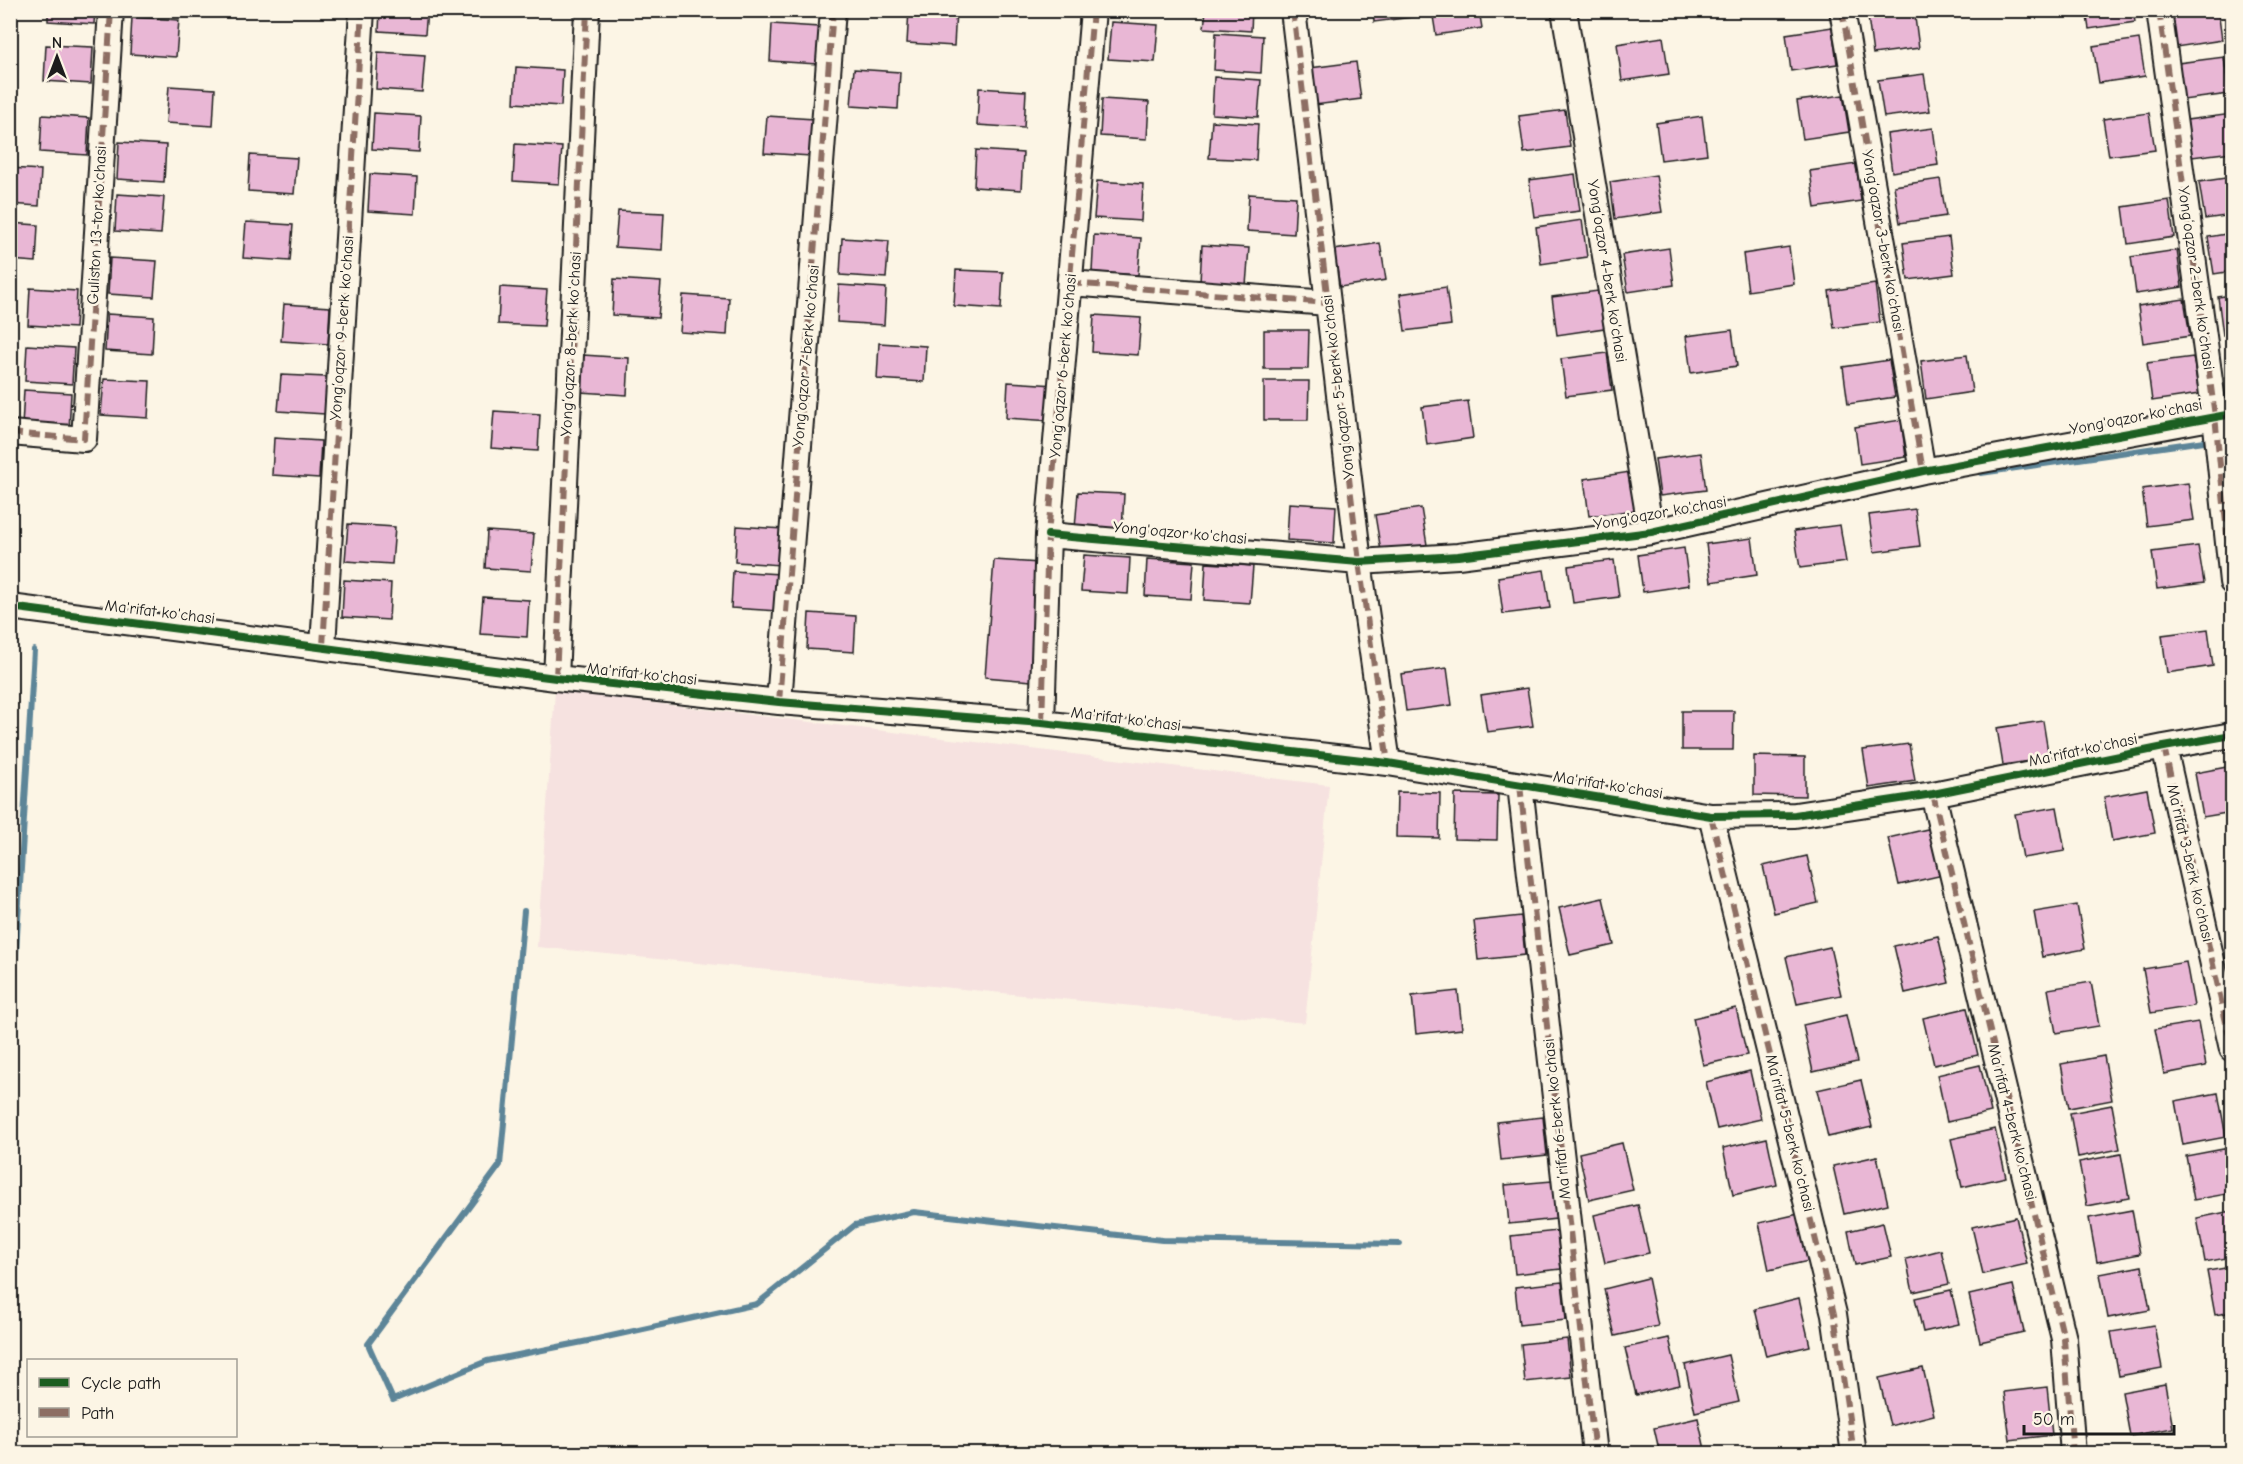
<svg xmlns="http://www.w3.org/2000/svg" width="2243" height="1464" font-family="'Comic Neue',sans-serif">
	<rect width="100%" height="100%" fill="#fcf5e5"/>
	<filter id="ink" filterUnits="userSpaceOnUse"><feTurbulence type="fractalNoise" baseFrequency=".0167" numOctaves="2"/><feDisplacementMap in="SourceGraphic" scale="12" xChannelSelector="R" yChannelSelector="G"/><feConvolveMatrix kernelMatrix="1 2 1 2 8 2 1 2 1" color-interpolation-filters="sRGB"/></filter>
	<g filter="url(#ink)">
		<path fill="#f6e2e0" d="M555 691 1329 785 1305 1023 537 947Z"/>
		<g fill="none" stroke-linecap="round" stroke-linejoin="round">
			<path stroke="#5d8598" stroke-width="6" d="M1981 473 2211 440
				M524 911 500 1165 368 1344 393 1400 487 1361 593 1340 757 1304 855 1225 914 1212 1162 1240 1400 1244
				M10 1053 34 650"/>
		</g>
		<path fill="#e9b7d5" stroke="#1c1c1c" stroke-width="1.5" d="M48 10H95L94 24 48 21Z
			M380 10H427L425 34 379 31Z
			M909 10H956L954 46 907 43Z
			M1206 10H1252L1251 31 1204 28Z
			M1311 10H1356L1312 17Z
			M1373 10H1420V16L1374 22Z
			M1432 10H1479L1482 28 1436 35Z
			M1914 10 1919 48 1873 54 1868 17Z
			M2086 10H2133L2135 22 2089 29Z
			M2171 10H2218L2222 40 2176 47Z
			M132 17 179 20 176 57 130 54Z
			M1111 22 1158 25 1155 62 1108 59Z
			M772 24 819 27 817 64 770 61Z
			M1832 27 1837 64 1791 71 1786 34Z
			M1216 33 1263 36 1261 73 1214 70Z
			M1663 37 1669 74 1622 81 1617 44Z
			M2139 39 2145 76 2099 83 2093 46Z
			M46 45 93 47 91 84 44 81Z
			M378 52 425 55 422 92 376 89Z
			M2224 57 2229 94 2183 100 2178 63Z
			M1356 62 1361 99 1315 105 1310 68Z
			M516 67 563 70 561 106 514 103Z
			M854 69 900 72 898 109 851 106Z
			M1924 74 1930 111 1884 117 1878 80Z
			M1214 77 1261 80 1258 117 1212 114Z
			M169 86 215 89 213 126 166 123Z
			M979 88 1026 91 1024 128 977 125Z
			M1843 95 1849 132 1803 139 1797 101Z
			M1102 99 1149 102 1147 139 1100 136Z
			M1565 110 1570 147 1524 153 1519 116Z
			M374 113 421 116 419 152 372 149Z
			M2149 113 2155 150 2109 156 2103 119Z
			M2232 114V152L2192 157 2187 120Z
			M42 115 89 118 87 155 40 152Z
			M767 116 814 119 811 156 764 153Z
			M1702 116 1707 154 1661 160 1656 123Z
			M1212 121 1258 124 1256 160 1209 158Z
			M1933 128 1938 165 1892 172 1887 134Z
			M119 142 166 145 164 182 117 179Z
			M515 144 562 147 559 184 513 181Z
			M976 150 1023 153 1021 190 974 187Z
			M250 155 297 158 294 194 248 191Z
			M1856 164 1861 201 1815 208 1810 171Z
			M10 168 41 170 39 206 10 204Z
			M370 174 417 177 415 214 368 211Z
			M1575 174 1580 211 1534 217 1529 180Z
			M1656 175 1662 212 1615 219 1610 182Z
			M2232 177V215L2205 219 2199 182Z
			M1940 179 1946 216 1900 223 1894 186Z
			M1097 181 1143 184 1141 221 1094 218Z
			M117 194 164 197 161 234 115 231Z
			M1249 194 1296 197 1294 234 1247 231Z
			M2169 200 2174 237 2128 244 2123 207Z
			M618 211 664 213 662 250 615 247Z
			M1582 220 1587 257 1541 264 1536 227Z
			M246 222 293 225 290 261 243 258Z
			M10 223 38 225 36 262 10 260Z
			M2232 233V271L2214 274 2208 237Z
			M1094 235 1141 238 1138 275 1092 272Z
			M1949 237 1954 274 1908 280 1903 243Z
			M842 238 889 241 886 278 840 275Z
			M1380 243 1386 280 1340 287 1334 250Z
			M1202 245 1249 248 1246 285 1200 282Z
			M1789 247 1794 284 1748 291 1743 254Z
			M1669 248 1674 285 1628 292 1622 255Z
			M2177 250 2182 287 2136 294 2131 257Z
			M110 258 157 261 154 297 108 294Z
			M956 270 1003 272 1001 309 954 306Z
			M614 279 661 282 658 318 612 315Z
			M1875 284 1880 322 1834 328 1829 291Z
			M839 285 886 288 884 325 837 322Z
			M500 287 547 290 544 326 498 324Z
			M1446 287 1451 325 1405 331 1400 294Z
			M30 288 77 291 75 328 28 325Z
			M1598 291 1604 328 1557 335 1552 297Z
			M683 295 729 298 727 335 680 332Z
			M2232 295V333L2223 335 2218 297Z
			M2184 299 2190 336 2143 343 2138 306Z
			M284 304 330 307 328 344 281 341Z
			M107 314 154 317 152 354 105 351Z
			M1094 315 1141 318 1138 355 1092 352Z
			M1264 330H1309L1308 369H1264Z
			M1732 330 1737 366 1691 373 1686 336Z
			M879 343 926 346 924 382 877 379Z
			M27 345 74 348 72 384 25 381Z
			M1607 353 1612 390 1566 396 1561 359Z
			M583 355 629 358 627 395 580 392Z
			M1967 355 1972 392 1926 399 1921 361Z
			M2193 357 2199 394 2152 401 2147 363Z
			M2232 357V395L2227 358Z
			M1889 360 1895 397 1848 404 1843 367Z
			M281 375 327 377 325 414 278 411Z
			M104 379 150 381 148 418 101 415Z
			M1264 381H1309L1308 420H1264Z
			M1008 382 1055 385 1052 421 1006 418Z
			M24 390 71 393 69 430 22 427Z
			M1468 401 1473 438 1427 445 1422 407Z
			M494 411 540 414 538 451 491 448Z
			M1901 420 1906 457 1860 464 1855 427Z
			M274 438 321 441 319 478 272 475Z
			M1701 453 1706 490 1660 496 1655 459Z
			M1630 472 1635 510 1589 516 1584 479Z
			M2188 483 2194 520 2147 526 2142 489Z
			M1078 492 1124 494 1122 531 1075 528Z
			M1289 503 1336 506 1334 543 1287 540Z
			M1421 508 1427 545 1381 551 1375 515Z
			M1915 509 1920 546 1874 552 1869 515Z
			M348 524 395 527 392 564 345 561Z
			M1840 525 1846 562 1800 568 1794 531Z
			M737 526 784 529 781 565 735 562Z
			M487 531 534 534 531 571 485 568Z
			M1752 538 1757 575 1711 582 1706 544Z
			M2198 546 2204 583 2157 589 2152 552Z
			M1684 548 1689 585 1643 592 1638 555Z
			M1084 555 1130 558 1128 594 1081 591Z
			M1147 559 1194 562 1191 599 1145 596Z
			M994 560 1040 563 1031 681 985 677Z
			M1614 560 1619 597 1573 603 1568 566Z
			M1206 563 1253 566 1250 603 1204 600Z
			M1544 570 1550 608 1503 614 1498 577Z
			M733 571 780 574 778 611 731 608Z
			M344 580 391 583 389 620 342 617Z
			M483 597 529 600 527 637 480 634Z
			M809 613 856 616 854 652 807 649Z
			M2208 629 2213 666 2167 673 2162 635Z
			M1447 668 1452 705 1406 711 1401 674Z
			M1527 688 1533 726 1487 732 1481 695Z
			M1682 711H1734L1733 750H1682Z
			M2043 721 2049 758 2003 765 1997 728Z
			M1909 744 1915 781 1869 788 1863 750Z
			M1754 756 1805 757V796L1754 795Z
			M2232 766V812L2203 817 2195 773Z
			M2147 789 2155 833 2112 841 2104 797Z
			M1397 792 1440 793 1439 838 1396 837Z
			M1455 794 1498 795 1497 840 1454 839Z
			M2057 807 2065 851 2023 858 2015 814Z
			M1932 828 1943 875 1899 885 1888 838Z
			M1807 856 1818 903 1774 913 1763 866Z
			M1603 898 1614 945 1570 955 1559 908Z
			M2077 905 2085 949 2042 957 2034 912Z
			M1521 916 1525 955 1478 960 1474 921Z
			M1938 936 1949 983 1905 993 1894 946Z
			M1830 947 1841 995 1797 1004 1786 957Z
			M2186 962 2194 1006 2151 1013 2143 969Z
			M2091 982 2099 1026 2056 1033 2048 989Z
			M1458 991 1462 1029 1416 1034 1412 996Z
			M1736 1008 1747 1055 1703 1065 1693 1018Z
			M1967 1008 1978 1055 1934 1065 1923 1018Z
			M1846 1015 1857 1062 1813 1072 1803 1025Z
			M2198 1022 2206 1066 2164 1074 2155 1029Z
			M2104 1056 2112 1100 2069 1108 2061 1064Z
			M1980 1065 1991 1112 1947 1122 1937 1075Z
			M1750 1071 1761 1119 1717 1129 1706 1082Z
			M1861 1080 1872 1127 1828 1137 1817 1090Z
			M2218 1093 2226 1137 2183 1145 2175 1101Z
			M2112 1105 2120 1149 2078 1157 2070 1113Z
			M1543 1117 1547 1155 1501 1160 1497 1122Z
			M1995 1129 2006 1177 1962 1187 1951 1139Z
			M1767 1138 1777 1185 1733 1195 1723 1148Z
			M1622 1143 1633 1190 1589 1200 1579 1153Z
			M2229 1148 2232 1170V1193L2194 1200 2186 1156Z
			M2121 1154 2129 1198 2087 1206 2079 1162Z
			M1877 1156 1888 1204 1844 1214 1833 1166Z
			M1552 1181 1556 1219 1509 1224 1505 1185Z
			M1638 1205 1649 1253 1605 1263 1594 1215Z
			M2132 1210 2140 1254 2097 1262 2089 1218Z
			M2232 1211V1257L2205 1262 2197 1218Z
			M1803 1213 1813 1260 1769 1270 1759 1223Z
			M2016 1217 2027 1264 1983 1274 1972 1227Z
			M1883 1223 1891 1257 1855 1265 1848 1231Z
			M1557 1231 1561 1269 1515 1274 1511 1236Z
			M1941 1250 1949 1284 1913 1292 1906 1259Z
			M2142 1266 2150 1310 2108 1318 2100 1274Z
			M2232 1267V1312L2215 1315 2207 1271Z
			M1648 1278 1658 1326 1615 1336 1604 1289Z
			M1562 1282 1566 1320 1519 1325 1515 1287Z
			M2013 1285 2024 1332 1980 1342 1969 1295Z
			M1951 1290 1959 1324 1923 1332 1915 1298Z
			M1799 1298 1810 1346 1766 1356 1755 1309Z
			M2154 1325 2162 1368 2119 1376 2111 1332Z
			M1669 1338 1680 1385 1636 1395 1625 1348Z
			M1567 1339 1571 1377 1525 1382 1521 1344Z
			M1728 1355 1739 1402 1695 1412 1685 1365Z
			M1923 1368 1934 1415 1890 1426 1879 1378Z
			M2165 1384 2173 1428 2130 1436 2122 1392Z
			M2047 1387 2052 1435 2010 1440 2004 1392Z
			M1698 1418 1706 1454H1660L1654 1428Z"/>
		<g fill="none" stroke-linecap="round" stroke-linejoin="round">
			<g stroke="#1c1c1c" stroke-width="28">
				<path id="minor" d="M1293 10 1359 562 1388 763
					M1564 10 1651 532
					M1842 10 1923 471
					M2159 10 2215 416 2232 582
					M1070 283 1328 303
					M10 433 84 439 111 10
					M1048 535 1359 562 1458 556 1651 532 1923 471 2232 414
					M10 607 556 678 779 702 1042 723 1388 763 1711 816 1795 815 1933 794 2164 747 2232 735
					M323 646 362 10
					M556 678 587 10
					M779 702 833 10
					M1042 723 1048 535 1093 10
					M2164 747 2232 1049
					M1520 785 1595 1454
					M1933 794 2064 1339 2073 1454
					M1711 816 1834 1314 1854 1454"/>
			</g>
			<use href="#minor" stroke="#fcf5e5" stroke-width="24"/>
			<path stroke="#8d6e63" stroke-width="6" stroke-dasharray="12 6" stroke-linecap="butt" d="M1293 10 1359 562 1388 763
				M1842 10 1923 471
				M2159 10 2215 416 2232 582
				M1070 283 1328 303
				M10 433 84 439 111 10
				M323 646 362 10
				M556 678 587 10
				M779 702 833 10
				M1042 723 1048 535 1093 10
				M2164 747 2232 1049
				M1520 785 1595 1454
				M1933 794 2064 1339 2073 1454
				M1711 816 1834 1314 1854 1454"/>
			<g stroke="#fcf5e5" stroke-width="11">
				<path id="cycleway" d="M1048 535 1359 562 1458 556 1651 532 1923 471 2232 414
					M10 607 556 678 779 702 1042 723 1388 763 1711 816 1795 815 1933 794 2164 747 2232 735"/>
			</g>
			<use href="#cycleway" stroke="#1b5e20" stroke-width="8"/>
		</g>
	</g>
	<g text-anchor="middle" dominant-baseline="central" stroke-width="5" stroke-linejoin="round" paint-order="stroke">
		<g font-size="16" fill="#1c1c1c" stroke="#fcf5e5">
			<text transform="translate(97 225) rotate(-87)">Guliston 13-tor ko'chasi</text>
			<text transform="translate(1883 241) rotate(80)">Yong‘oqzor 3-berk ko'chasi</text>
			<text transform="translate(1607 271) rotate(81)">Yong‘oqzor 4-berk ko'chasi</text>
			<text transform="translate(2196 278) rotate(82)">Yong‘oqzor 2-berk ko'chasi</text>
			<text transform="translate(342 328) rotate(-86)">Yong‘oqzor 9-berk ko'chasi</text>
			<text transform="translate(571 344) rotate(-87)">Yong‘oqzor 8-berk ko'chasi</text>
			<text transform="translate(806 356) rotate(-85)">Yong‘oqzor 7-berk ko'chasi</text>
			<text transform="translate(1063 366) rotate(-85)">Yong‘oqzor 6-berk ko'chasi</text>
			<text transform="translate(1338 387) rotate(-97)">Yong‘oqzor 5-berk ko'chasi</text>
			<text transform="translate(2136 417) rotate(-11)">Yong'oqzor ko'chasi</text>
			<text transform="translate(1660 513) rotate(-10)">Yong'oqzor ko'chasi</text>
			<text transform="translate(1180 533) rotate(5)">Yong'oqzor ko'chasi</text>
			<text transform="translate(160 612) rotate(7)">Ma'rifat ko'chasi</text>
			<text transform="translate(642 674) rotate(6)">Ma'rifat ko'chasi</text>
			<text transform="translate(1126 719) rotate(7)">Ma'rifat ko'chasi</text>
			<text transform="translate(2083 750) rotate(-12)">Ma'rifat ko'chasi</text>
			<text transform="translate(1608 785) rotate(9)">Ma'rifat ko'chasi</text>
			<text transform="translate(2190 863) rotate(77)">Ma’rifat 3-berk ko'chasi</text>
			<text transform="translate(1557 1119) rotate(-96)">Ma’rifat 6-berk ko'chasi</text>
			<text transform="translate(2012 1122) rotate(76)">Ma’rifat 4-berk ko'chasi</text>
			<text transform="translate(1790 1133) rotate(76)">Ma’rifat 5-berk ko'chasi</text>
		</g>
	</g>
	<rect width="2243" height="1464" fill="none" stroke="#fcf5e5" stroke-width="36"/>
	<rect x="18" y="18" width="2207" height="1428" fill="none" stroke="#1c1c1c" stroke-width="2" filter="url(#ink)"/>
	<rect x="27" y="1359" width="210" height="78" fill="#fcf5e5" stroke="#a29e95" stroke-width="1.5"/>
	<rect x="39" y="1378" width="30" height="9" fill="#1b5e20" stroke="#a29e95" stroke-width="1.5"/>
	<text x="81" y="1389" font-size="18" fill="#1c1c1c">Cycle path</text>
	<rect x="39" y="1408" width="30" height="9" fill="#8d6e63" stroke="#a29e95" stroke-width="1.5"/>
	<text x="81" y="1419" font-size="18" fill="#1c1c1c">Path</text>
	<g transform="translate(57 57)" stroke="#fcf5e5" stroke-width="4.5" paint-order="stroke">
	<path d="M0-4.5L10 22L0 15L-10 22Z" fill="#1c1c1c"/>
	<text y="-9" font-size="16" font-weight="bold" text-anchor="middle" fill="#1c1c1c">N</text>
	</g>
	<path d="M2024 1425v9h150v-9" fill="none" stroke="#1c1c1c" stroke-width="3"/>
	<text x="2033" y="1425" font-size="18" fill="#1c1c1c" stroke="#fcf5e5" stroke-width="4.5" paint-order="stroke">50 m</text>
</svg>
